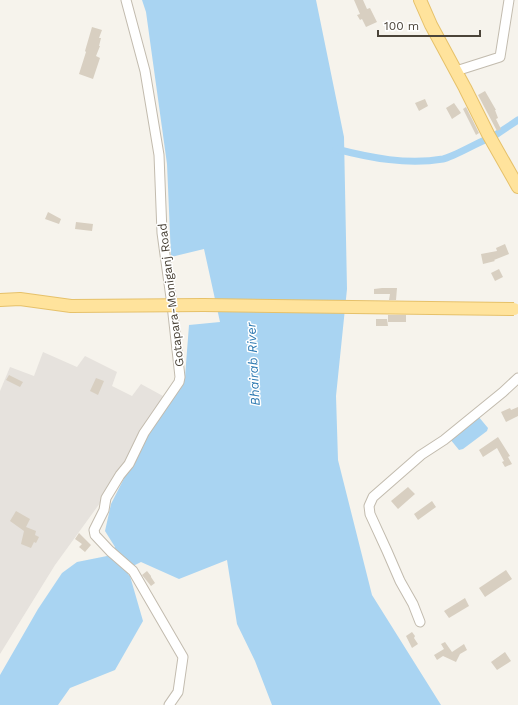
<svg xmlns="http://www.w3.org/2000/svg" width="518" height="705" font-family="'Work Sans',sans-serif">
	<rect width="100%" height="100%" fill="#f6f3ec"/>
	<path fill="#e6e2dd" d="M43 352 77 367 85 356 117 372 112 386 132 396 141 384 163 396 135 448 100 503 55 565 0 654V391L10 367 34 376Z"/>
	<path fill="#a9d4f2" d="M142 0H316L344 137 347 289 336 396 338 460 372 595 441 705H272L255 661 237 624 227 560 179 579 141 562 135 565 128 574 130 576 143 621 115 670 70 688 58 705H0V675L38 609 62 573 77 562 107 556 115 547 105 531 111 504 153 421 185 377 189 325 220 322 204 249 171 257 167 164 146 12Z
		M478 416 488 428 487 431 463 449 459 450 450 439Z"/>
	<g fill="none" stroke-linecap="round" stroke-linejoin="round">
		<path stroke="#a9d4f2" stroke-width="7" d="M494 136 518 120
			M336 149C371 158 407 165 443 159 453 157 475 144 485 140"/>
	</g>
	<path fill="#d8cfc1" d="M354 0H363L367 9 370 8 377 22 366 27 362 19 360 20 357 15 360 14Z
		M92 27 102 30 99 38H101L99 46H100L96 56 100 58 93 79 79 74 86 52 85 51Z
		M485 91 496 110H495L498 118 496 119 501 129 497 131 478 95Z
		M425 99 428 106 419 111 415 103Z
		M454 103 461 113 452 119 446 108Z
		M466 107 479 133 476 135 463 109Z
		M48 212 61 219 59 224 45 219Z
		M76 222 93 224 92 231 75 229Z
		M505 244 509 254 494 260 495 261 483 264 481 254 497 251 496 248Z
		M499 269 503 277 495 281 491 273Z
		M382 288H397L396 300H389L390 294H374V289Z
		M388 315H406V322H388Z
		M376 319H387L388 326H376Z
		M9 375 23 382 20 387 6 380Z
		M96 378 104 381 98 395 90 391Z
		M518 407V416L506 422 501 412 510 408 511 410Z
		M498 437 510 456 508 457 512 464 505 467 502 462 504 461 497 448 483 457 479 450Z
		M408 487 415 494 398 509 391 501Z
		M432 501 436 507 418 520 414 514Z
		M16 511 30 519 26 527 36 531 35 535 39 537 36 543 34 542 31 548 21 544 24 531 10 521Z
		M79 533 91 545 85 552 79 547 82 544 75 539Z
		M506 570 512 579 485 597 479 588Z
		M147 571 151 576V577L155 583 151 586 142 575Z
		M465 598 469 606 449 618 444 611Z
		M412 632 415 636 414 638 418 644 412 648 406 636Z
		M445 642 452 652 464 644 467 650 460 654 456 662 443 656 437 660 434 655 444 649 441 644Z
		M505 652 511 661 497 670 491 662Z"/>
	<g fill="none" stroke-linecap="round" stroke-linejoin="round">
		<g stroke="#c2bbae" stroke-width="11">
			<path id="minor" d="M126 0 145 71 159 155 162 233 172 305 180 377 179 382 144 433 129 464 120 475 106 498 104 510 94 530 95 535 110 551 133 571 183 657 178 692 169 705
				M456 71 500 57 509 0
				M420 622 413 604 400 581 387 551 370 514 369 506 373 497 421 455 444 440 503 392 518 378"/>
		</g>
		<g stroke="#e6c16a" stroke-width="14">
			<path id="major" d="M420 0 431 25 465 88 488 134 518 187
				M0 300 20 299 71 306"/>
		</g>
		<use href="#minor" stroke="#fff" stroke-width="9"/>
		<use href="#major" stroke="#ffe39c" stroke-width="12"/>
		<g stroke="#e6c16a" stroke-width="14" stroke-linecap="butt">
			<path id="major-bridge" d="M71 306 204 305 514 309"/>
		</g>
		<use href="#major-bridge" stroke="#ffe39c" stroke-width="12"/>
	</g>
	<g text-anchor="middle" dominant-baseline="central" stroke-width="3" stroke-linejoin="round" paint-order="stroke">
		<g font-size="12" fill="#4b4439" stroke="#fff">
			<text transform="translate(171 295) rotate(-97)">Gotapara-Moniganj Road</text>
		</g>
		<g font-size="13" font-style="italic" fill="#2e7ab2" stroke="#fff">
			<text transform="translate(253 364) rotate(-93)">Bhairab River</text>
		</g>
	</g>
	<path d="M378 30v6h102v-6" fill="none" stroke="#4b4439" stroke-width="2"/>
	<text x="384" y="30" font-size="12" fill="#4b4439" stroke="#ffffff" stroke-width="3" paint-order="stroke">100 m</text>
</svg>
